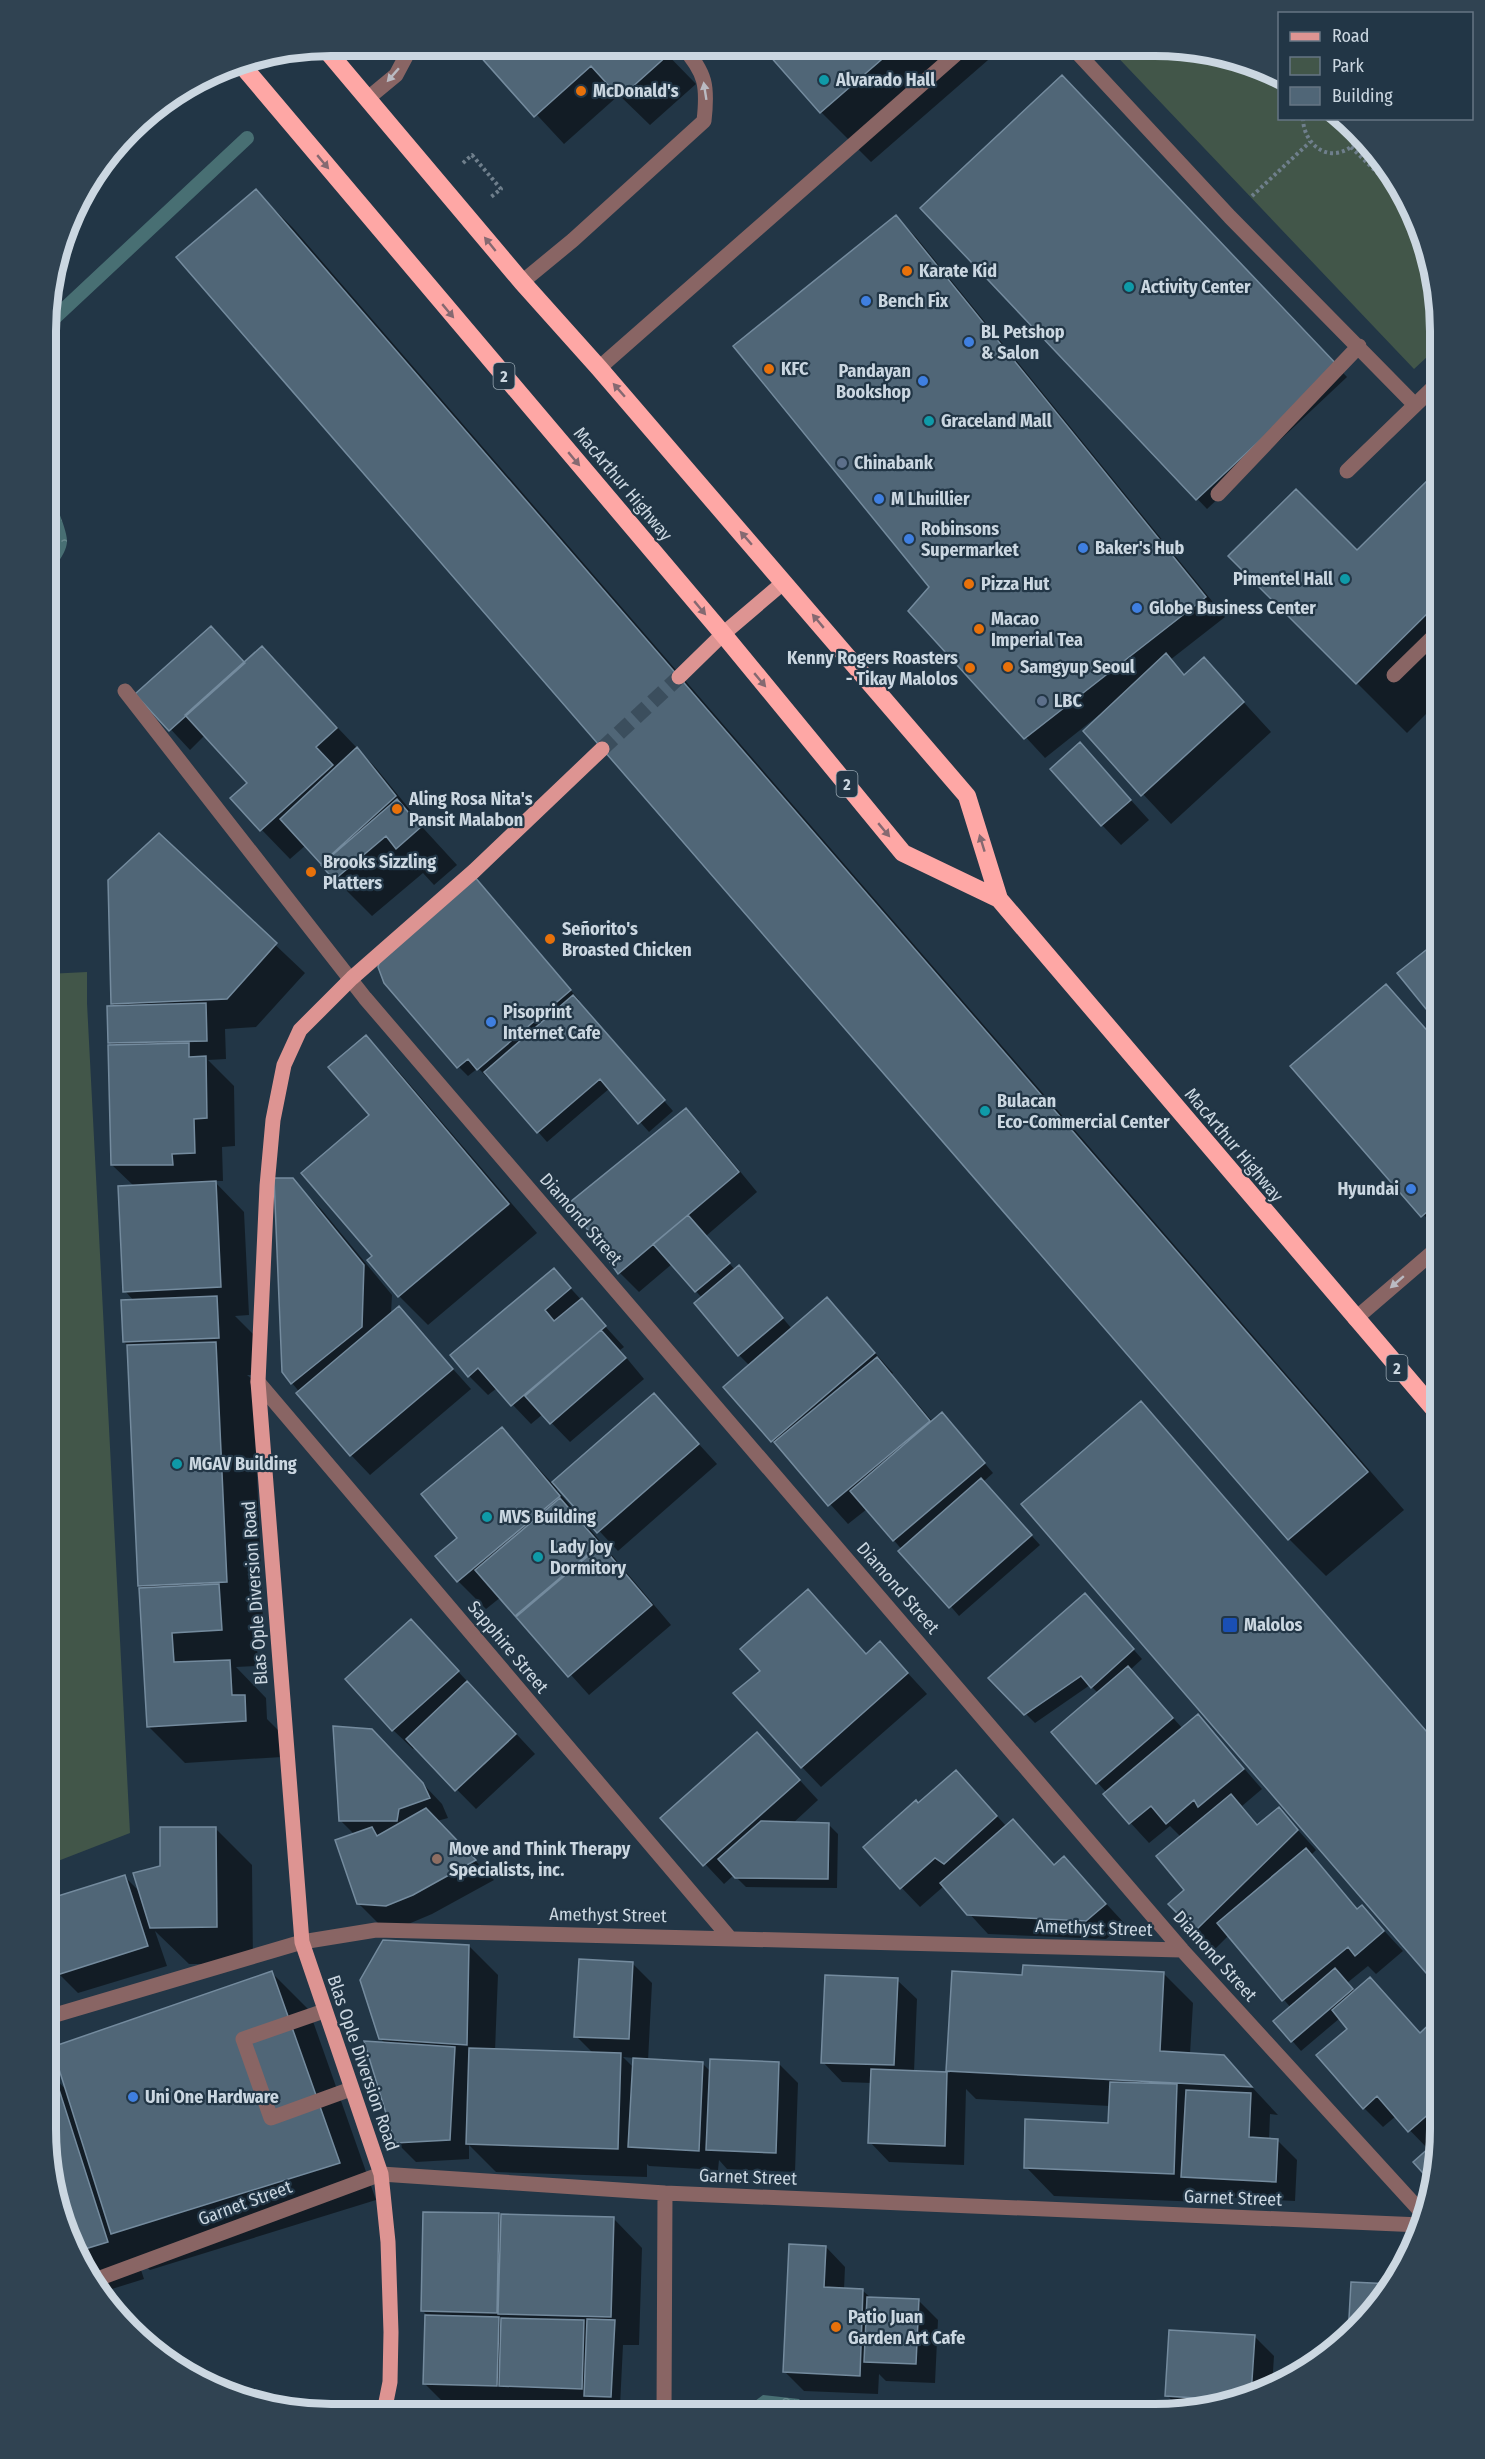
<svg xmlns="http://www.w3.org/2000/svg" width="1485" height="2459" font-family="'Fira Sans Condensed',sans-serif">
	<defs>
		<pattern id="water-ripples" width="26" height="14" patternUnits="userSpaceOnUse" patternTransform="scale(1.5)"><rect width="26" height="14" fill="#486f73"/><path d="M2 4q2-2 4 0t4 0M15 11q2-2 4 0t4 0" fill="none" stroke="#69898d"/></pattern>
	</defs>
	<rect width="100%" height="100%" fill="#223646"/>
	<path fill="#425649" d="M1108 47H1192L1264 67 1279 76 1280 118 1343 119 1381 157 1418 221 1440 330V345L1414 369Z
		M87 972V1003L130 1833 45 1866 47 974Z"/>
	<path fill="url(#water-ripples)" d="M47 483C52 497 67 528 67 541 67 552 56 567 47 572Z
		M763 2395 799 2399 810 2413H739Z"/>
	<path fill="#0007" fill-rule="evenodd" d="M472 45 659 46 696 84 650 125 619 95 564 144Z
		M708 46H720L713 51Z
		M763 46 1003 47 871 162 821 112Z
		M1025 47H1049L1036 59Z
		M1072 87 1347 377 1207 509 922 208Z
		M256 191 293 228 1404 1510 1326 1576 1289 1539Z
		M896 217 916 237 1225 617 1170 660 1185 675 1204 659 1271 732 1171 824 1085 732 1100 717 1099 715 1045 758 910 611 931 587Z
		M1440 470V700L1407 733 1230 556 1357 552Z
		M211 628 245 663 262 648 376 768 415 816 413 817 457 865 434 885 423 873 372 916 335 879 306 845 290 859 232 799 249 783 205 735 190 750 138 694Z
		M1080 744 1149 820 1121 845 1102 825Z
		M159 835 305 973 256 1027 225 1029 226 1059 208 1060 234 1086 235 1146 222 1147 223 1181H214L244 1212 249 1315 235 1316 253 1334 255 1375H247L253 1380 263 1619H252L256 1622 258 1666 236 1667 266 1698 267 1719 281 1733 282 1757 185 1763 148 1726 143 1589 139 1585 128 1346 124 1342 134 1301 125 1291 135 1187 112 1165 113 1046 109 1042 116 1007 112 1003Z
		M474 878 579 1000 577 1002 673 1111 649 1132 610 1088 547 1142 490 1077 488 1078 478 1068 468 1076 459 1067Z
		M1386 986 1440 1043V1233L1292 1066Z
		M366 1037 394 1066 537 1233 428 1325 399 1296 374 1256 372 1115Z
		M686 1110 705 1129 757 1192 706 1236 735 1270 748 1277 792 1329 827 1299 893 1373 892 1374 933 1422 951 1424 993 1473 983 1482 1040 1545 959 1616 867 1509 848 1524 725 1387 750 1366 739 1355 702 1298 672 1264 639 1292 620 1273 571 1203Z
		M292 1180 321 1209 392 1295 391 1314 398 1308 471 1389 370 1475 351 1455 283 1372Z
		M554 1270 624 1347 620 1350 644 1379 570 1442 543 1414 531 1424 497 1388 488 1395 469 1376Z
		M654 1395 717 1464 618 1551 559 1488 557 1490 671 1625 589 1695 501 1597 486 1609 458 1581 460 1538 502 1429 552 1483Z
		M1141 1404 1160 1423 1440 1746 1439 1986 1023 1504Z
		M808 1591 867 1655 880 1643 927 1694 821 1787 802 1767 762 1671Z
		M1094 1605 1142 1659 1130 1670 1183 1729 1198 1716 1262 1789 1242 1806 1259 1826 1279 1809 1316 1850 1311 1855 1358 1909 1362 1907 1403 1951 1376 1974 1368 1966 1347 1983 1355 1992 1370 1979 1421 2034 1439 2017V2148L1432 2180 1415 2162 1429 2150 1396 2116 1383 2127 1364 2108 1350 2029 1340 2018 1301 2051 1275 2021 1291 2008 1229 1935 1215 1949 1170 1904 1186 1890 1181 1837 1170 1826 1149 1843 1105 1795 1107 1793 1053 1733 1098 1693 1090 1685 1035 1723 990 1678Z
		M411 1621 535 1754 476 1809 415 1747 413 1749 393 1730 347 1679Z
		M757 1734 818 1800 792 1824H828L838 1834 837 1888 746 1887 734 1875 724 1884 662 1818Z
		M391 1750 442 1804 448 1818 437 1821 494 1880 432 1914 406 1925 378 1923 358 1903 355 1835 340 1820Z
		M975 1792 1007 1827 1013 1821 1055 1866 1064 1858 1125 1924 1106 1939 988 1934 944 1886 920 1907 901 1887 918 1805Z
		M215 1828 252 1865 253 1964H189L155 1931 167 1966 78 1993 59 1974 124 1876 141 1893 162 1867Z
		M469 1946 498 1975 495 2051 594 2054 576 2036 633 1964 652 1983 648 2061 703 2064 711 2072 779 2064 798 2083 795 2172 727 2169 719 2160 718 2170 649 2166 647 2164V2177L496 2172 469 2145V2159L416 2162 396 2142 386 2044 381 2039ZM623 2057 634 2058V2068Z
		M272 1973 309 2010 376 2200 150 2270 137 2258 144 2279 99 2293 67 2238 45 2129 55 2078 67 2091Z
		M1164 1974 1193 2003 1190 2054 1223 2056 1278 2115 1270 2114 1269 2140H1277L1297 2160 1295 2201 1202 2196V2202L1054 2196 1026 2167 1109 2124 1110 2106 976 2099 966 2089 964 2165 889 2162 870 2142 872 2083 842 2082 823 2062 897 1980 917 1999 914 2072 950 2073 948 2070 1023 1976Z
		M499 2214 614 2219 642 2248 639 2345H623L620 2406 601 2405 600 2408 520 2405 516 2401V2405L444 2403 425 2384 429 2317 423 2311Z
		M826 2247 845 2267 844 2290H862L871 2298 918 2300 938 2320 935 2383 886 2381 879 2374 878 2394 804 2391 784 2371Z
		M1255 2337 1274 2356 1272 2387 1264 2392 1180 2409 1167 2395Z"/>
	<g fill="none" stroke-linecap="round" stroke-linejoin="round">
		<path stroke="#486f73" stroke-width="14" d="M47 325 247 138"/>
	</g>
	<path fill="#506677" stroke="#748b9e" stroke-width="1.5" d="M470 45 661 46 669 54 620 98 591 66 534 117Z
		M761 46 896 47 820 113Z
		M1062 75 1339 367 1196 500 920 208Z
		M256 189 1368 1472 1288 1540 176 257Z
		M896 215 1206 597 1024 739 908 611 929 587 733 346Z
		M1440 468V601L1356 684 1228 556 1296 489 1357 550Z
		M211 626 245 663 169 731 135 694Z
		M262 646 337 728 316 747 333 765 260 831 230 798 247 783 185 715Z
		M1440 651V674L1428 663Z
		M1166 653 1184 675 1204 657 1244 702 1141 796 1083 731Z
		M1080 742 1131 800 1101 826 1050 769Z
		M357 747 396 796 321 864 280 819Z
		M397 799 421 827 396 849 386 836 334 880 321 865Z
		M159 833 277 943 227 999 111 1004 108 880Z
		M474 876 571 990 477 1070 468 1059 457 1068 384 983 378 967 381 956Z
		M1440 939V1016L1435 1020 1397 973Z
		M1386 984 1440 1045V1201L1421 1217 1290 1066Z
		M573 995 665 1100 638 1124 600 1079 537 1133 484 1072Z
		M206 1003 207 1041 108 1043 107 1006Z
		M366 1035 509 1204 398 1297 367 1260 372 1256 301 1173 369 1115 328 1067Z
		M189 1043V1057L206 1056 207 1118 194 1119 195 1153 172 1154 173 1165H111L108 1045Z
		M686 1108 739 1172 618 1274 569 1203Z
		M274 1178H293L364 1265 362 1327 291 1384 282 1372Z
		M216 1181 221 1287 123 1292 118 1186Z
		M688 1215 730 1263 695 1292 653 1244Z
		M739 1265 783 1318 738 1356 694 1303Z
		M554 1268 571 1288 545 1310 554 1321 582 1298 606 1326 511 1406 478 1368 468 1377 450 1355Z
		M217 1296 219 1338 123 1342 121 1300Z
		M827 1297 875 1353 771 1442 723 1387Z
		M399 1306 453 1369 350 1456 296 1393Z
		M601 1330 626 1358 550 1424 525 1396Z
		M216 1342 227 1582 138 1586 127 1345Z
		M877 1357 930 1421 828 1506 774 1442Z
		M654 1393 699 1444 597 1533 552 1482Z
		M1141 1401 1440 1747 1439 1988 1021 1504Z
		M942 1412 985 1463 893 1541 850 1491Z
		M502 1427 560 1496 457 1582 435 1556 457 1538 421 1494Z
		M981 1478 1032 1535 949 1608 898 1551Z
		M560 1498 600 1544 515 1616 475 1570Z
		M601 1545 652 1605 568 1677 516 1617Z
		M219 1584 222 1630 172 1633 174 1662 230 1660 232 1695H245L246 1721 147 1727 139 1588Z
		M808 1589 866 1654 880 1641 908 1673 801 1768 733 1693 760 1671 740 1649Z
		M1085 1593 1134 1649 1091 1688 1081 1676 1024 1715 988 1678Z
		M411 1619 459 1671 392 1731 345 1679Z
		M1128 1666 1173 1718 1096 1784 1051 1732Z
		M467 1681 516 1734 455 1791 406 1739Z
		M1198 1714 1244 1769 1198 1807 1194 1800 1166 1824 1151 1806 1129 1824 1103 1794Z
		M333 1726 372 1729 423 1783 430 1798 399 1809 397 1821H339Z
		M757 1732 800 1780 703 1866 660 1818Z
		M956 1770 997 1816 944 1864 935 1858 900 1889 863 1847 916 1800 918 1803Z
		M1231 1794 1257 1825 1279 1807 1298 1830 1195 1931 1168 1904 1184 1890 1156 1856Z
		M426 1808 476 1860 413 1895 386 1906 357 1904 335 1840 372 1827 377 1836Z
		M1013 1819 1054 1865 1064 1856 1106 1904 1086 1921 967 1915 940 1883Z
		M761 1821 829 1823 828 1879 735 1878 718 1859Z
		M160 1827H216L217 1927 150 1928 133 1873 160 1866Z
		M1306 1848 1357 1909 1362 1905 1384 1931 1355 1956 1348 1947 1282 2001 1217 1923Z
		M125 1875 148 1946 57 1975 45 1936V1900Z
		M383 1940 469 1945 467 2045 379 2039 360 1980Z
		M579 1959 633 1962 629 2039 574 2037Z
		M1023 1965 1164 1972 1160 2051 1224 2055 1252 2087 946 2071 952 1971 1022 1975Z
		M1335 1968 1353 1989 1291 2042 1273 2021Z
		M272 1971 340 2163 111 2234 52 2047Z
		M825 1975 898 1978 894 2065 821 2063Z
		M1370 1977 1420 2033 1439 2015V2105L1408 2132 1377 2096 1363 2109 1316 2055 1347 2029 1332 2010Z
		M364 2041 455 2047 450 2140 395 2143Z
		M469 2048 621 2053 618 2149 466 2144Z
		M633 2058 703 2062 699 2151 628 2147Z
		M710 2059 779 2062 776 2153 706 2150Z
		M871 2069 947 2072 945 2146 868 2143Z
		M55 2077 108 2242 75 2252 67 2238 45 2129V2080Z
		M1110 2082 1177 2084 1174 2174 1024 2168 1025 2119 1108 2123Z
		M1186 2090 1251 2093 1249 2137 1278 2139 1276 2182 1181 2177Z
		M1439 2139V2148L1431 2182 1413 2162Z
		M423 2212 499 2213 497 2313 421 2311Z
		M501 2214 614 2217 611 2317 498 2314Z
		M789 2244 826 2246 824 2287 863 2289 860 2376 783 2372Z
		M1351 2282 1392 2284 1381 2302 1348 2336Z
		M867 2297 919 2299 916 2364 864 2362Z
		M425 2315 499 2317 497 2386 423 2384Z
		M501 2318 584 2320 582 2389 499 2386Z
		M587 2319 615 2320 611 2397 584 2396Z
		M1169 2330 1255 2335 1251 2395 1227 2400 1165 2396Z"/>
	<g fill="none" stroke-linecap="round" stroke-linejoin="round">
		<path stroke="#3b4e5d" stroke-width="15" stroke-dasharray="15 8" stroke-linecap="butt" d="M602 749 679 677"/>
		<path stroke="#6f7f8c" stroke-width="4" stroke-dasharray="3 3" stroke-linecap="butt" d="M1303 118C1303 143 1327 164 1351 147 1354 145 1357 139 1360 136
			M1351 147 1409 204
			M463 163 472 155 501 189 491 197
			M1252 196 1310 142"/>
		<path stroke="#896564" stroke-width="15" d="M1072 47 1230 217 1415 405
			M367 99 396 75 412 45
			M522 282 573 240 704 121C708 86 706 73 682 46
			M599 368 964 47
			M1347 471 1440 381
			M1218 494 1359 346
			M1394 675 1440 630
			M125 691 365 998 1182 1950 1424 2215
			M1355 1319 1440 1246
			M258 1382 729 1937
			M324 2011 243 2039 271 2118 351 2089
			M45 2018 302 1942 376 1930 1182 1950
			M92 2281 381 2174 665 2193 1421 2225
			M664 2413 665 2193"/>
		<path stroke="#dd9492" stroke-width="15" d="M679 677 723 634 784 582
			M384 2412 390 2382 391 2332 388 2242 381 2174 302 1942 258 1382 267 1186 273 1120 284 1065 300 1030 352 978 474 871 602 749"/>
		<path stroke="#fea7a5" stroke-width="18" d="M323 46 522 282 599 368 967 796 999 899 1440 1416
			M240 63 723 634 903 853 999 899"/>
	</g>
	<defs><path id="oneway-solid" d="M-6-.8H1V-3.2L6.5 0L1 3.2V.8H-6Z" transform="scale(1.5)"/></defs>
	<g fill="#babac2">
		<use href="#oneway-solid" transform="translate(393 75) rotate(131)"/>
		<use href="#oneway-solid" transform="translate(705 91) rotate(-99)"/>
		<use href="#oneway-solid" transform="translate(1397 1282) rotate(139)"/>
	</g>
	<g fill="#856971">
		<use href="#oneway-solid" transform="translate(323 162) rotate(50)"/>
		<use href="#oneway-solid" transform="translate(490 244) rotate(-129)"/>
		<use href="#oneway-solid" transform="translate(448 311) rotate(50)"/>
		<use href="#oneway-solid" transform="translate(619 390) rotate(-131)"/>
		<use href="#oneway-solid" transform="translate(574 459) rotate(50)"/>
		<use href="#oneway-solid" transform="translate(746 538) rotate(-131)"/>
		<use href="#oneway-solid" transform="translate(700 608) rotate(50)"/>
		<use href="#oneway-solid" transform="translate(818 621) rotate(-130)"/>
		<use href="#oneway-solid" transform="translate(760 680) rotate(50)"/>
		<use href="#oneway-solid" transform="translate(884 830) rotate(50)"/>
		<use href="#oneway-solid" transform="translate(982 843) rotate(-107)"/>
	</g>
	<g fill="#0f9aa8" stroke="#223646" stroke-width="2">
		<circle cx="824" cy="80" r="6"/>
		<circle cx="1129" cy="287" r="6"/>
		<circle cx="929" cy="421" r="6"/>
		<circle cx="1345" cy="579" r="6"/>
		<circle cx="985" cy="1111" r="6"/>
		<circle cx="177" cy="1464" r="6"/>
		<circle cx="487" cy="1517" r="6"/>
		<circle cx="538" cy="1557" r="6"/>
	</g>
	<g fill="#e8710a" stroke="#223646" stroke-width="2">
		<circle cx="581" cy="91" r="6"/>
		<circle cx="907" cy="271" r="6"/>
		<circle cx="769" cy="369" r="6"/>
		<circle cx="969" cy="584" r="6"/>
		<circle cx="979" cy="629" r="6"/>
		<circle cx="1008" cy="667" r="6"/>
		<circle cx="970" cy="668" r="6"/>
		<circle cx="397" cy="809" r="6"/>
		<circle cx="311" cy="872" r="6"/>
		<circle cx="550" cy="939" r="6"/>
		<circle cx="836" cy="2327" r="6"/>
	</g>
	<g fill="#3f7fe0" stroke="#223646" stroke-width="2">
		<circle cx="866" cy="301" r="6"/>
		<circle cx="969" cy="342" r="6"/>
		<circle cx="923" cy="381" r="6"/>
		<circle cx="879" cy="499" r="6"/>
		<circle cx="909" cy="539" r="6"/>
		<circle cx="1083" cy="548" r="6"/>
		<circle cx="1137" cy="608" r="6"/>
		<circle cx="491" cy="1022" r="6"/>
		<circle cx="1411" cy="1189" r="6"/>
		<circle cx="133" cy="2097" r="6"/>
	</g>
	<g fill="#5c6f8a" stroke="#223646" stroke-width="2">
		<circle cx="842" cy="463" r="6"/>
		<circle cx="1042" cy="701" r="6"/>
	</g>
	<rect fill="#1a4fb4" stroke="#223646" stroke-width="2" x="1222" y="1617" width="16" height="16" rx="3"/>
	<circle fill="#8d6e63" stroke="#223646" stroke-width="2" cx="437" cy="1859" r="6"/>
	<g text-anchor="middle" dominant-baseline="central" stroke-width="4.5" stroke-linejoin="round" paint-order="stroke">
		<g fill="#223646" stroke="#98a7b2" stroke-width="1.5">
			<rect x="493.5" y="363" width="21" height="26" rx="4.5"/>
			<rect x="836.5" y="771" width="21" height="26" rx="4.5"/>
			<rect x="1386.5" y="1355" width="21" height="26" rx="4.5"/>
		</g>
		<g font-size="16" font-weight="bold" fill="#cbd7e1">
			<text x="504" y="376">2</text>
			<text x="847" y="784">2</text>
			<text x="1397" y="1368">2</text>
		</g>
		<g font-size="18" font-weight="bold" fill="#cbd7e1" stroke="#223646" text-anchor="start">
			<text x="836" y="80">Alvarado Hall</text>
			<text x="593" y="91">McDonald's</text>
			<text x="919" y="271">Karate Kid</text>
			<text x="1141" y="287">Activity Center</text>
			<text x="878" y="301">Bench Fix</text>
			<text x="981" y="332">BL Petshop<tspan x="981" dy="21">&amp; Salon</tspan></text>
			<text x="781" y="369">KFC</text>
			<text x="911" y="371" text-anchor="end">Pandayan<tspan x="911" dy="21">Bookshop</tspan></text>
			<text x="941" y="421">Graceland Mall</text>
			<text x="854" y="463">Chinabank</text>
			<text x="891" y="499">M Lhuillier</text>
			<text x="921" y="529">Robinsons<tspan x="921" dy="21">Supermarket</tspan></text>
			<text x="1095" y="548">Baker's Hub</text>
			<text x="1333" y="579" text-anchor="end">Pimentel Hall</text>
			<text x="981" y="584">Pizza Hut</text>
			<text x="1149" y="608">Globe Business Center</text>
			<text x="991" y="619">Macao<tspan x="991" dy="21">Imperial Tea</tspan></text>
			<text x="958" y="658" text-anchor="end">Kenny Rogers Roasters<tspan x="958" dy="21">- Tikay Malolos</tspan></text>
			<text x="1020" y="667">Samgyup Seoul</text>
			<text x="1054" y="701">LBC</text>
			<text x="409" y="799">Aling Rosa Nita's<tspan x="409" dy="21">Pansit Malabon</tspan></text>
			<text x="323" y="862">Brooks Sizzling<tspan x="323" dy="21">Platters</tspan></text>
			<text x="562" y="929">Señorito's<tspan x="562" dy="21">Broasted Chicken</tspan></text>
			<text x="503" y="1012">Pisoprint<tspan x="503" dy="21">Internet Cafe</tspan></text>
			<text x="997" y="1101">Bulacan<tspan x="997" dy="21">Eco-Commercial Center</tspan></text>
			<text x="1399" y="1189" text-anchor="end">Hyundai</text>
			<text x="189" y="1464">MGAV Building</text>
			<text x="499" y="1517">MVS Building</text>
			<text x="550" y="1547">Lady Joy<tspan x="550" dy="21">Dormitory</tspan></text>
			<text x="1244" y="1625">Malolos</text>
			<text x="449" y="1849">Move and Think Therapy<tspan x="449" dy="21">Specialists, inc.</tspan></text>
			<text x="145" y="2097">Uni One Hardware</text>
			<text x="848" y="2317">Patio Juan<tspan x="848" dy="21">Garden Art Cafe</tspan></text>
		</g>
		<g font-size="18" fill="#cbd7e1" stroke="#223646">
			<text transform="translate(623 484) rotate(50)">MacArthur Highway</text>
			<text transform="translate(1234 1145) rotate(50)">MacArthur Highway</text>
			<text transform="translate(581 1219) rotate(49)">Diamond Street</text>
			<text transform="translate(898 1588) rotate(49)">Diamond Street</text>
			<text transform="translate(255 1593) rotate(-94)">Blas Ople Diversion Road</text>
			<text transform="translate(508 1647) rotate(50)">Sapphire Street</text>
			<text transform="translate(608 1915) rotate(1)">Amethyst Street</text>
			<text transform="translate(1094 1928) rotate(2)">Amethyst Street</text>
			<text transform="translate(1215 1956) rotate(48)">Diamond Street</text>
			<text transform="translate(363 2063) rotate(71)">Blas Ople Diversion Road</text>
			<text transform="translate(748 2177) rotate(2)">Garnet Street</text>
			<text transform="translate(1233 2198) rotate(2)">Garnet Street</text>
			<text transform="translate(245 2203) rotate(-20)">Garnet Street</text>
		</g>
	</g>
	<path d="M0 0H1485V2459H0ZM331 56H1155A275 275 0 0 1 1430 331V2129A275 275 0 0 1 1155 2404H331A275 275 0 0 1 56 2129V331A275 275 0 0 1 331 56Z" fill="#304352" fill-rule="evenodd"/>
	<path fill="none" stroke="#cbd7e1" stroke-width="8" d="M331 56H1155A275 275 0 0 1 1430 331V2129A275 275 0 0 1 1155 2404H331A275 275 0 0 1 56 2129V331A275 275 0 0 1 331 56Z"/>
	<rect x="1278" y="12" width="195" height="108" fill="#223646" stroke="#667684" stroke-width="1.5"/>
	<rect x="1290" y="32" width="30" height="9" fill="#dd9492" stroke="#667684" stroke-width="1.5"/>
	<text x="1332" y="42" font-size="18" fill="#cbd7e1">Road</text>
	<rect x="1290" y="57" width="30" height="18" fill="#425649" stroke="#667684" stroke-width="1.5"/>
	<text x="1332" y="72" font-size="18" fill="#cbd7e1">Park</text>
	<rect x="1290" y="87" width="30" height="18" fill="#506677" stroke="#667684" stroke-width="1.5"/>
	<text x="1332" y="102" font-size="18" fill="#cbd7e1">Building</text>
</svg>
